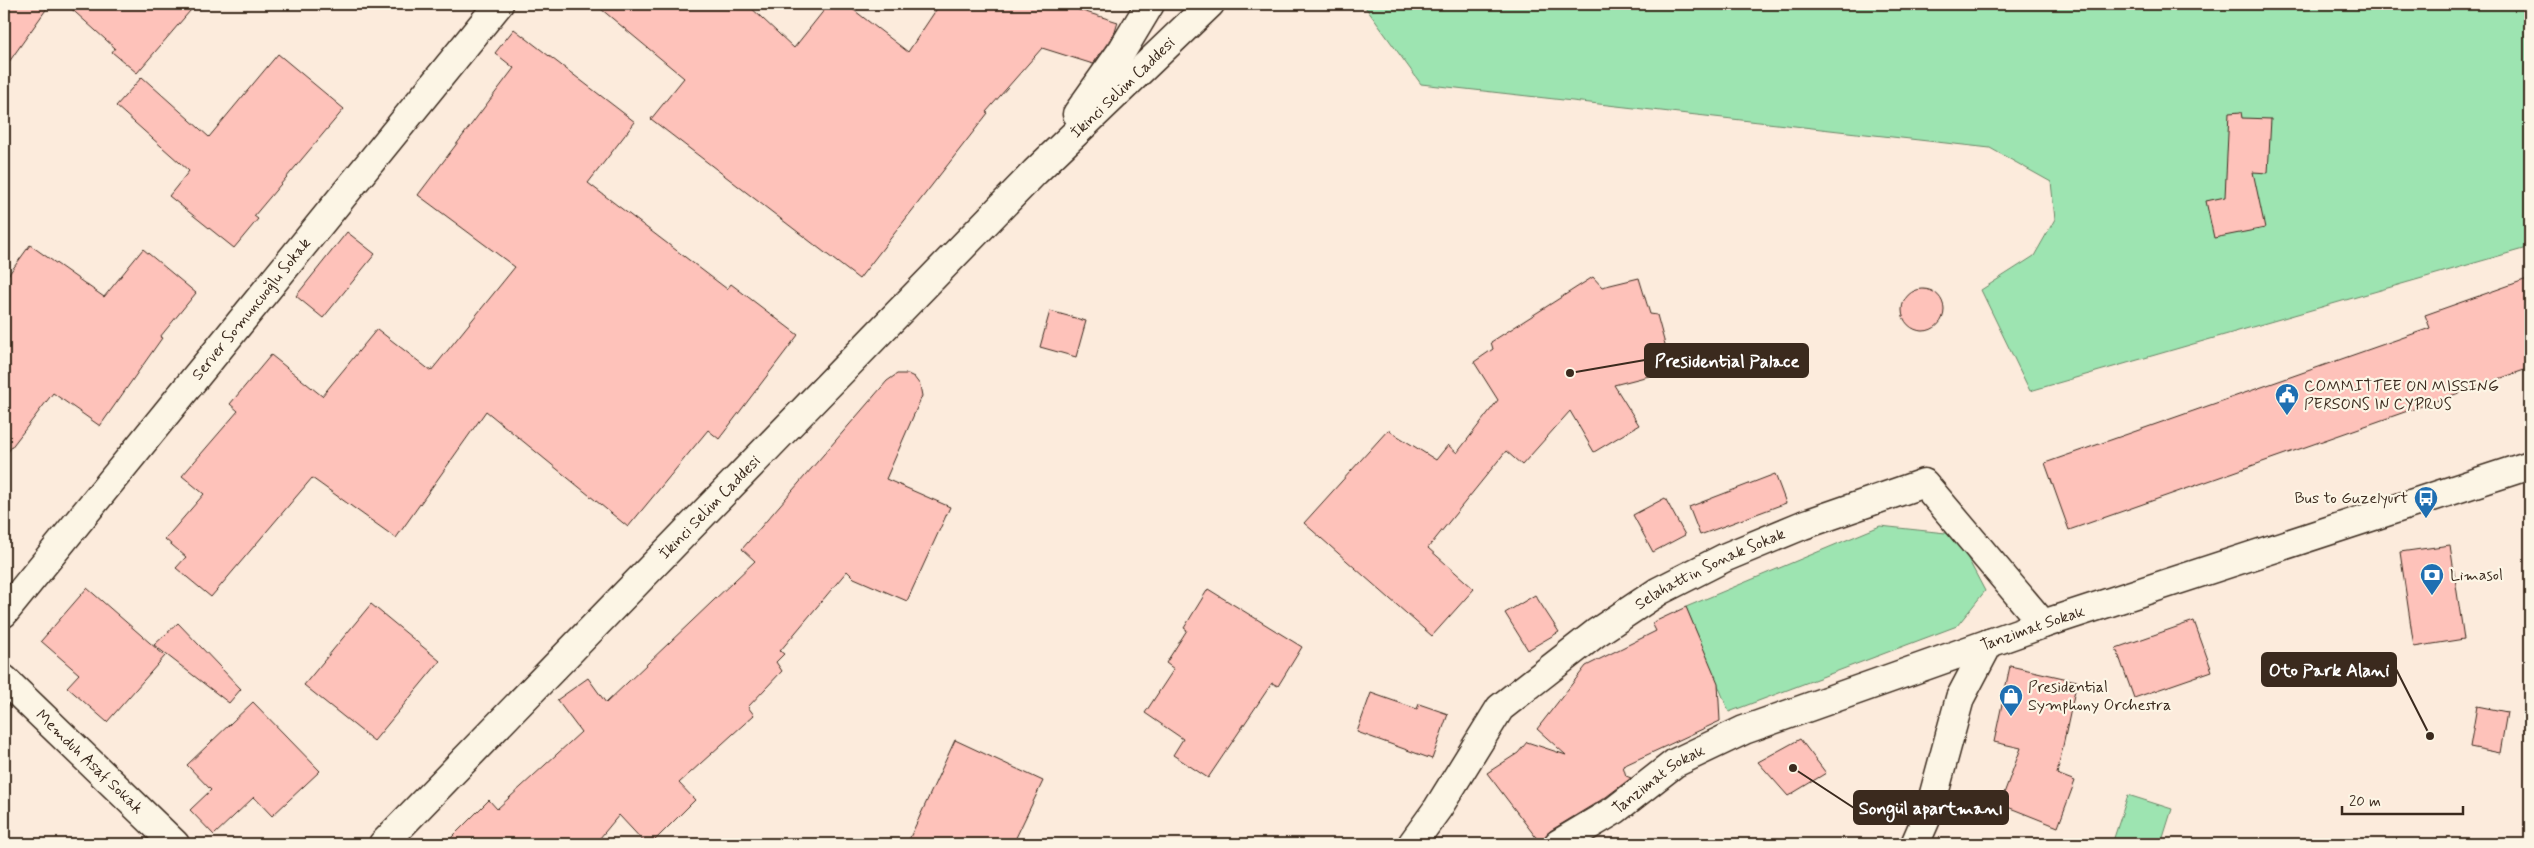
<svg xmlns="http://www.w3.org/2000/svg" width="2534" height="848" font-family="Mynerve,sans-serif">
	<rect width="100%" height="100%" fill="#fcebdc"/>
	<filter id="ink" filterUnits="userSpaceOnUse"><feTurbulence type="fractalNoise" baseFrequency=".02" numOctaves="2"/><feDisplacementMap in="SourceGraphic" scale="10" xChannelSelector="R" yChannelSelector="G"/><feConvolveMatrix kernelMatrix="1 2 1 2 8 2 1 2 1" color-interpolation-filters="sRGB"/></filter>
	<g filter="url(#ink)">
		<path fill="#9de4b1" stroke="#6c8768" d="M1363 4H2530V247L2030 391 1981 290 2034 256 2055 219 2051 182 1990 148 1421 84Z
			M1880 526 1955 534 1985 591 1957 626 1729 712 1686 607Z
			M2128 795 2172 809 2161 844H2112Z"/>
		<path fill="#fec2ba" stroke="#3b2a1e" d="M4 4H50L4 69Z
			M66 4H196L137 73 112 52 115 48Z
			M595 4H747L794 48 829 4H846L908 52 940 4H1077L1076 9 1118 22 1115 32 1093 64 1042 48 986 112 988 113 859 279 651 119 684 78Z
			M514 29 635 122 588 183 727 289 731 284 798 335 719 439 708 430 628 527 486 411 396 538 312 478 211 597 176 568 186 557 165 539 204 494 182 476 238 411 230 404 271 355 322 396 377 329 431 371 515 267 418 195 514 68 495 53Z
			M278 54 344 109 254 216 258 219 234 248 169 196 189 171 116 106 142 77 209 137Z
			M2241 112 2242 118 2271 119 2268 173 2253 172 2265 228 2214 238 2206 201 2225 197 2229 113Z
			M347 232 375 254 323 318 296 296Z
			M30 245 104 297 143 249 196 293 160 337 162 338 100 426 53 393 4 457V281Z
			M1593 277 1602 287 1639 278 1650 314 1657 315 1672 370 1614 385 1639 425 1594 452 1570 411 1522 465 1506 451 1428 548 1474 589 1432 636 1304 523 1388 430 1436 460 1448 445 1457 453 1498 400 1474 362 1493 349 1491 342Z
			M2530 278V368L2069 530 2045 463 2430 328 2425 315Z
			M1902 310a21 21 0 1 1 42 0a21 21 0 1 1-42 0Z
			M1050 311 1086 321 1076 357 1040 347Z
			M897 374H908L914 377 920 385 922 396 886 479 950 507 907 601 854 578 847 571 780 651 784 654 776 662 782 671 748 707 754 715 679 783 695 800 651 844H646L619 815 595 844H445L489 800 497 809 581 732 557 700 588 678 606 703 755 561 742 549 887 381Z
			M1775 474 1786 503 1700 535 1689 507Z
			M1665 498 1685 535 1653 552 1633 515Z
			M2450 545 2464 639 2414 647 2400 552Z
			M87 588 165 656 107 722 67 687 79 674 41 641Z
			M1208 589 1302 647 1278 686 1272 683 1208 778 1173 755 1183 739 1145 713 1174 669 1166 663 1187 630 1184 628Z
			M1535 595 1559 632 1528 650 1505 613Z
			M371 604 440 661 374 741 304 685Z
			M1686 607 1718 683 1720 721 1623 766 1626 776 1631 778 1606 797 1550 831 1541 844 1487 773 1518 753 1527 742 1566 755 1537 729 1586 666 1656 631 1652 623Z
			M2194 621 2212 671 2134 698 2116 648Z
			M178 623 241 689 229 703 154 645Z
			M2010 666 2077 681 2057 774 2075 781 2058 827 2000 804 2021 748 1994 742Z
			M1371 693 1417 709 1419 704 1448 714 1432 759 1357 732Z
			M253 702 320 771 272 816 254 797 214 835 190 810 211 790 187 765Z
			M2477 706 2507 712 2500 753 2470 747Z
			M1800 739 1826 773 1788 796 1758 762Z
			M955 740 1043 781 1013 844H907Z"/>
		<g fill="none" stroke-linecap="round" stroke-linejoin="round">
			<g stroke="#3b2a1e" stroke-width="31">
				<g id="street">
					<path id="s1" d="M4 613 499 4"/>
					<path id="s2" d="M1412 844 1438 808 1500 708 1596 633 1659 591 1726 557 1803 525 1924 483 2043 624"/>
					<path d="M1915 844 1929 812 1960 698 1989 643"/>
				</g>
			</g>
			<g stroke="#3b2a1e" stroke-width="31">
				<g id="secondary">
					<path d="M1077 114 1123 49 1150 4"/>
					<path id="s3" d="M4 679 175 844"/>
					<path id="s4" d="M383 844 1035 172 1210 4"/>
					<path id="s5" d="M1558 844 1615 810 1675 763 1744 730 2043 624 2530 465"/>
				</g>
			</g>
			<use href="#street" stroke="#fcf5e5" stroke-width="28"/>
			<use href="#secondary" stroke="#fcf5e5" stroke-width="28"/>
		</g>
	</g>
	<defs>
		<g id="civic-pin" transform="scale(1.25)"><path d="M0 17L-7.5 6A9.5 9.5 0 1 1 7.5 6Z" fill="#1f6fb2" stroke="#fcf5e5"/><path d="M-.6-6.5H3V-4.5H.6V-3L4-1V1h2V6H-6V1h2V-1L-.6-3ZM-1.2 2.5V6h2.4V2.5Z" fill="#fff"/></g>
		<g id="bus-pin" transform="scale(1.25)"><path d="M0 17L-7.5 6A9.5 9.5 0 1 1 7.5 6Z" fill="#1f6fb2" stroke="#fcf5e5"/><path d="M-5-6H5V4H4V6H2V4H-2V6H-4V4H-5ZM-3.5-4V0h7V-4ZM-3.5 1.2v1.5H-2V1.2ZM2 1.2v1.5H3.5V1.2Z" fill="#fff"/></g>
		<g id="bank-pin" transform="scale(1.25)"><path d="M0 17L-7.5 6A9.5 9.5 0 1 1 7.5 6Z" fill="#1f6fb2" stroke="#fcf5e5"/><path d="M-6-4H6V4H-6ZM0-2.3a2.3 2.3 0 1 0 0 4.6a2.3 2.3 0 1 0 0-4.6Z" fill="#fff"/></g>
		<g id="shop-pin" transform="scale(1.25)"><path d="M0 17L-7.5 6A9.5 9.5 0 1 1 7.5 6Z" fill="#1f6fb2" stroke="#fcf5e5"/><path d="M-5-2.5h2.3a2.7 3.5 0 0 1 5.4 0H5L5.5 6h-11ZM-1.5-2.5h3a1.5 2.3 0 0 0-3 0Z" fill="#fff"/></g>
	</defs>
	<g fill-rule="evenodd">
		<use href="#civic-pin" x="2287" y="395"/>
		<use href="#bus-pin" x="2426" y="498"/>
		<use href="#bank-pin" x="2432" y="575"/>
		<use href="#shop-pin" x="2011" y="696"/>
	</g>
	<g text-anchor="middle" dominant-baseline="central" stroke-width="4.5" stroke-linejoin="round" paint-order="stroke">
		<g font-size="16" fill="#3b2a1e" stroke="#fcf5e5">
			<text stroke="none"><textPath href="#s4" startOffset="1058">İkinci Selim Caddesi</textPath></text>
			<text stroke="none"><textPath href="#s1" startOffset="392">Server Somuncuoğlu Sokak</textPath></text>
			<text stroke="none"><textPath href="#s4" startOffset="469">İkinci Selim Caddesi</textPath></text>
			<text stroke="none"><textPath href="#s2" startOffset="415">Selahattin Sonak Sokak</textPath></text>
			<text stroke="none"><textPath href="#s5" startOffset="525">Tanzimat Sokak</textPath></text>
			<text stroke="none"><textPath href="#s3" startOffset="119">Memduh Asaf Sokak</textPath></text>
			<text stroke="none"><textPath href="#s5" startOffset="120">Tanzimat Sokak</textPath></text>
		</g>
		<g font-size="16" fill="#3b2a1e" stroke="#fcf5e5" text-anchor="start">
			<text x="2304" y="386">COMMITTEE ON MISSING<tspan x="2304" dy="18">PERSONS IN CYPRUS</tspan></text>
			<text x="2408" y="498" text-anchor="end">Bus to Guzelyurt</text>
			<text x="2450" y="575">Limasol</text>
			<text x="2028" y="687">Presidential<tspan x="2028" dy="18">Symphony Orchestra</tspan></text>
		</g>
	</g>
	<path fill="none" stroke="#3b2a1e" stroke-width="2" d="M1570 373L1645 360M2430 736L2396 669M1793 768L1854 808"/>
	<g fill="#3b2a1e" stroke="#fcf5e5" stroke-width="2">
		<circle cx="1570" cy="373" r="5"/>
		<circle cx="2430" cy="736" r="5"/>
		<circle cx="1793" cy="768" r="5"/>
	</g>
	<g fill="#3b2a1e" stroke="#3b2a1e" stroke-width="2">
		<rect x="1645" y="344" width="163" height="33" rx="5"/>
		<rect x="2262" y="653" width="134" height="33" rx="5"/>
		<rect x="1854" y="791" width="154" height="33" rx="5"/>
	</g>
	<g font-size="18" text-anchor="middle" font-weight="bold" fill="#fff">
		<text x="1727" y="367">Presidential Palace</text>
		<text x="2329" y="676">Oto Park Alani</text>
		<text x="1931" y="814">Songül apartmanı</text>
	</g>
	<rect width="2534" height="848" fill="none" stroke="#fcf5e5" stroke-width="20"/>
	<rect x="10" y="10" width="2514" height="828" fill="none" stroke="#3b2a1e" stroke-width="2" filter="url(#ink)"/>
	<path d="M2342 806v8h121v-8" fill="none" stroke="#3b2a1e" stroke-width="2.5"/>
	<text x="2349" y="806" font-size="15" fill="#3b2a1e" stroke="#fcf5e5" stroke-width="4" paint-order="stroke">20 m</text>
</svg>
